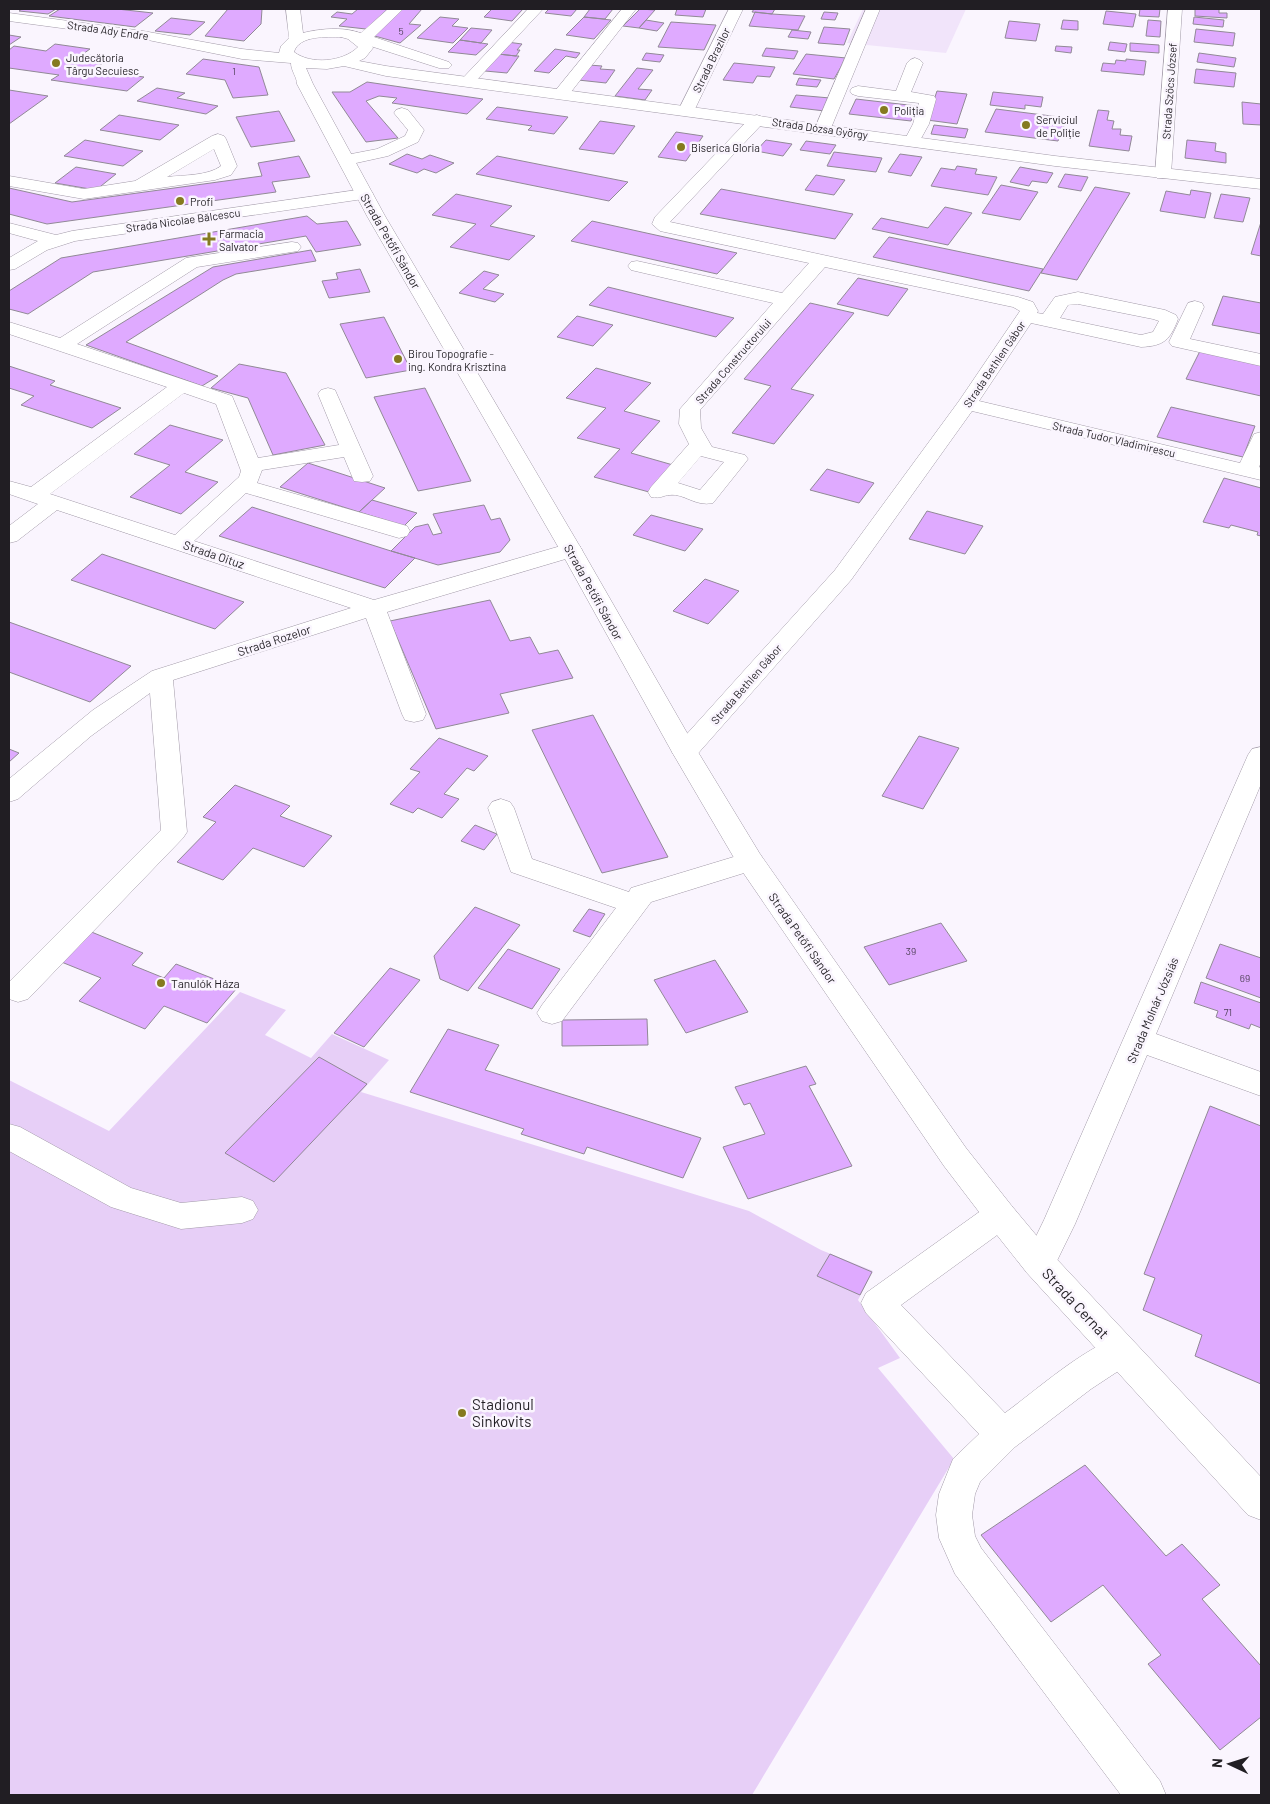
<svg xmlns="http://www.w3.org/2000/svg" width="1270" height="1804" font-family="Barlow,sans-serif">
	<rect width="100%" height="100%" fill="#faf5fe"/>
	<path fill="#f1e4fa" d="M863 9H966L946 53 847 43Z"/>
	<path fill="#e7cff7" d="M240 992 286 1010 265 1035 311 1058 332 1034 389 1060 361 1092 749 1211 821 1250 873 1271 858 1300 900 1358 878 1368 954 1459 752 1795H9V1080L109 1131Z"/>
	<path fill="#dfaaff" stroke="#918996" d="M22 9H56L48 14 19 11Z
		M60 9H117L153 13 135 27 49 16Z
		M228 9H262L261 24 244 41 205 36Z
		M358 9H389L366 29 339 26 347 19 331 17 337 12 352 14Z
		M399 9H422L409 24 421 25 400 43 371 35Z
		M492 9H523L512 21 484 17Z
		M549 9H577L571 16 545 13Z
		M590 9H613L605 19 584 17Z
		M640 9 655 10 639 28 623 26Z
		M677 9H706L703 17 675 15Z
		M754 9H775L772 14 752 12Z
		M1140 9H1160L1159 17 1139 16Z
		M1195 9H1219V13H1227V18L1195 16Z
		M1106 11 1136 14 1133 27 1103 24Z
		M755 12 772 14 805 16 798 30 749 26Z
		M824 12 838 13 835 20 821 19Z
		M440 17 459 19 452 26 468 28 453 43 417 38Z
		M584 17 611 20 594 39 566 35Z
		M1194 17 1224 20 1223 27 1193 24Z
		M171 18 205 22 190 35 155 31Z
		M646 20 664 23 657 31 639 28Z
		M1063 20 1078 21V30L1061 29Z
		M1148 20 1161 21 1160 37 1146 36Z
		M1009 21 1040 24 1036 41 1005 38Z
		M671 22 716 25 704 50 658 47Z
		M824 27 850 29 844 45 818 43Z
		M471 28 492 30 481 43 460 40Z
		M1196 29 1235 33 1233 46 1194 42Z
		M792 30 811 32 808 39 788 37Z
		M9 35 21 37 9 45Z
		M460 40 488 44 476 55 448 52Z
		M507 42 522 44 517 50H520L516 56 498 54Z
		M1110 42 1127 44 1125 52 1108 50Z
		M1130 43 1159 45V53L1130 51Z
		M55 44 90 49 83 54 110 58 93 70 144 77 127 91 51 80 59 75 9 68V50L14 46 46 51Z
		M1056 46 1072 47 1071 53 1055 51Z
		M766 48 798 51 794 59 762 56Z
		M555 49 580 53 576 58 566 56 549 73 534 71Z
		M646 53 664 55 660 62 642 60Z
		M1199 53 1236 58 1234 67 1197 62Z
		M498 54 516 56H519L507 73 485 71Z
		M806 54 846 58 834 79 793 74Z
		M203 59 259 67 268 95 233 98 225 80 186 74Z
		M1126 59 1146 61 1144 75 1101 71 1103 63 1115 64 1116 60 1126 61Z
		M734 63 775 67 770 77 757 76 753 83 723 80Z
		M589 65 602 66 600 69 615 70 606 83 578 80Z
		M637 68 653 70 638 89 652 90 645 100 615 96Z
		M1196 69 1236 73 1234 87 1194 83Z
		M799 78 821 80 817 87 796 85Z
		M367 82 483 99 467 114 392 103 397 98 379 96 366 101 398 138 366 142 332 92H350Z
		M157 88 185 93 177 98 218 106 206 114 137 101Z
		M9 90 48 96 9 124Z
		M937 91 967 94 957 124 927 120Z
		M993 92 1043 97 1041 107 1025 105V109L990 105Z
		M796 95 830 98 825 111 790 107Z
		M856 99 917 106 911 121 849 114Z
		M1242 102 1261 104V125L1243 124Z
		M497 107 568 117 554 134 528 130 532 126 486 119Z
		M996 109 1067 118 1058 141 985 132Z
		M1098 110 1109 111 1107 120 1114 121 1112 129H1121L1120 135 1132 136 1129 151 1089 146Z
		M279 111 295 141 251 147 236 117Z
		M119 115 179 125 160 140 100 130Z
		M600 121 635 126 614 154 579 149Z
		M934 125 968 129 965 138 931 134Z
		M676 132 703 136 686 161 658 157Z
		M85 140 143 151 123 166 64 156Z
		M766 140 792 144 783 156 756 151Z
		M1187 140 1216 143 1215 151 1226 153V163L1185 158Z
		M806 141 836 145 830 154 800 150Z
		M834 152 882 158 876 172 827 166Z
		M407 154 422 159 430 155 454 163 436 173 424 169 417 173 389 164Z
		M900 154 922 157 911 176 888 172Z
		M299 156 310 177 272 182 276 192 47 224 9 214V188L72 202 262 176 258 163Z
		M497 156 628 182 609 201 476 174Z
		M957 166 977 169 975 174 997 177 988 195 931 186 941 168 955 170Z
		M76 167 116 174 96 190 55 183Z
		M1020 167 1053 173 1047 183 1032 181 1029 186 1010 182Z
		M1065 174 1088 177 1081 191 1058 187Z
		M816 175 845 180 834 195 805 190Z
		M1001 185 1038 192 1020 220 982 213Z
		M1095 187 1130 193 1077 280 1041 273Z
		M721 189 853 214 835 239 700 214Z
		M1191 190 1211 193 1205 218 1160 211 1166 191 1190 195Z
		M456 194 512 206 490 226 535 236 509 260 450 247 476 224 432 215Z
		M1221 194 1250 198 1243 222 1214 218Z
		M945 207 972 213 948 245 872 229 881 218 928 228Z
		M307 216 317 224 347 221 361 245 316 252 306 236 93 272 28 314 9 309V291L61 258Z
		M592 221 737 253 717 274 571 241Z
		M1261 222V256L1251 254Z
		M889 237 1043 269 1029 291 873 257Z
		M311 250 316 261 236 274 223 280 126 342 218 376 202 386 86 345 213 267Z
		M360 269 370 292 329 298 322 281 338 279 336 273Z
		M484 271 499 275 483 289 504 294 495 302 459 293Z
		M858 278 908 289 888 316 837 304Z
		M608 287 734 318 716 337 589 305Z
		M1223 296 1261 303V334L1212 325Z
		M810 303 854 313 791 389 814 395 774 444 732 433 771 386 744 379Z
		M577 316 613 325 593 346 557 337Z
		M384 317 411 370 366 378 340 324Z
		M1200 351 1261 364V396L1186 379Z
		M239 364 286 373 325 445 273 455 248 398 211 388Z
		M9 366 55 381 50 385 121 408 92 428 21 405 34 396 9 388Z
		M596 368 651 383 624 411 660 421 631 453 673 465 649 492 594 477 620 449 577 438 606 408 566 398Z
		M425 388 471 481 418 491 374 397Z
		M1171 407 1255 426 1243 457 1157 437Z
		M170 425 223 440 185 472 218 482 181 514 130 497 170 465 134 454Z
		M308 463 385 488 359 512 280 487Z
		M827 469 874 483 859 503 810 490Z
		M1224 478 1261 488V536L1257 535 1258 532 1231 525 1229 528 1203 522Z
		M372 500 417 513 404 526 359 512Z
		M484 505 491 520 500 518 510 540 500 552 438 565 391 551 415 527 428 524 433 535 442 533 433 514Z
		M252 507 391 551 415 558 385 588 219 536Z
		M927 511 983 526 965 554 909 539Z
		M651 515 703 529 685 551 633 535Z
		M102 554 244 602 215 629 71 580Z
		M705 579 739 591 708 624 673 611Z
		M490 600 510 641 530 637 539 654 558 650 573 678 500 694 509 713 436 729 390 621Z
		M9 622 131 666 90 702 9 672Z
		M593 715 668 857 602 873 532 730Z
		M919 736 959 748 923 809 882 796Z
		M439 738 488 756 474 771 467 768 444 794 459 799 442 818 418 808 413 813 390 804 420 772 410 769Z
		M9 749 19 753 9 762Z
		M235 785 290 806 280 816 332 836 304 867 253 848 223 880 177 862 216 822 203 817Z
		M475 825 497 834 484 850 461 841Z
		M475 907 520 925 468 991 440 979 434 956Z
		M589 909 605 914 590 937 573 931Z
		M941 923 967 961 889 985 864 947Z
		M89 931 143 953 132 965 164 978 176 964 237 988 207 1023 164 1006 145 1029 79 1001 101 978 59 961Z
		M1220 944 1261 958V998L1206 978Z
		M508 949 560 969 532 1009 478 988Z
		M715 960 748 1012 686 1033 654 980Z
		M390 968 420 980 364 1047 334 1033Z
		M1201 982 1261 1003V1028L1251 1024 1249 1029 1216 1017 1218 1011 1194 1003Z
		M647 1019 648 1045 562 1046V1020Z
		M448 1029 499 1045 485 1070 701 1138 683 1178 587 1147 584 1154 521 1134 524 1129 410 1092Z
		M319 1057 367 1084 274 1182 225 1153Z
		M806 1066 816 1084 809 1086 852 1166 748 1199 723 1147 765 1134 750 1103 744 1105 735 1087Z
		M1210 1106 1261 1126V1384L1195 1356 1202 1335 1143 1310 1155 1278 1144 1274Z
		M830 1254 872 1272 860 1295 817 1276Z
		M1085 1465 1166 1556 1182 1544 1220 1585 1202 1599 1261 1666V1717L1220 1750 1148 1664 1161 1655 1103 1585 1051 1622 981 1535Z"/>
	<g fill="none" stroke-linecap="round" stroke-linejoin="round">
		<g stroke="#a29aa8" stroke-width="1">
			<path id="minor" d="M388 9H403L374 37 449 62 452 65 449 68H439L358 42 347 38 345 35 347 32 352 31 361 33Z
				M528 9H543L473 84H463L460 81 463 78Z
				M622 9H636L567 97H555L553 94 555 91Z
				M729 9H743L694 111 692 114H680L678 111Z
				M866 9H880L831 128 829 131H817L815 128Z
				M1168 9H1182L1171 174 1169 178H1157L1155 174Z
				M915 58 920 60 923 63 911 92 934 96 936 99 929 124 918 144H906L904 141 913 124 919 103 858 96 852 94 850 91 852 88 858 86 896 91 907 63 910 60Z
				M402 108 408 110 424 130 418 142 388 156 347 165 341 164 339 160 341 156 377 149 405 136 408 130 394 113 396 110Z
				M757 115 763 117 765 120 763 123 670 222 1018 297 1033 302 1038 311 1037 313 1043 314 1055 297 1078 292 1165 310 1176 315 1178 319C1170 340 1164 346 1141 347L1031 323 979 401 1240 463 1254 434 1261 432V462L1259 467 1261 468V480L972 411 851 580 694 758 685 760 676 758 672 752 676 746 835 570 959 401 1020 311 1013 307 825 267 700 410 701 428 712 447 745 455 748 459 745 463 713 503C695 507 684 493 670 495 663 495 662 499 651 497L648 492 651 487 689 444 679 424 680 409 773 303 631 270 628 266 631 262 637 261 782 293 809 263 660 231 652 224 655 217 751 117ZM1078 304 1153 319 1159 321 1153 332 1141 335 1060 318 1068 305ZM701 456 724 462 700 490 678 483Z
				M218 134 224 136 226 139 237 166 231 175 215 180 84 199 9 186V176L84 189 135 181 212 136ZM214 149 221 166C208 176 183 175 167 177Z
				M364 189 370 190 373 194 370 198 75 241 47 250 15 269 9 270V258L38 241 9 233V223L56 235 72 231Z
				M292 242 298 243 301 247 298 251 197 267 77 344 232 396 258 458 339 445 318 394 321 390 328 388 335 390 373 476 370 481 362 482 354 481 344 457 262 470 257 483 407 526 410 531 407 536 399 538 246 493 194 541 374 600 571 543 579 545 582 550 579 555 387 612 426 714 423 720 414 722 405 720 402 714 366 618 173 680 187 832 183 838 28 999 18 1002 9 999V982L161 830 150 693 91 736 18 799 9 802V779L93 710 152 671 351 608 57 510 17 541 9 543V526L38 504 9 494V481L31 487 167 387 9 334V322L60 338 186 258ZM184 393 216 404 241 471 239 477 175 535 50 494Z
				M1195 301 1202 303 1204 307 1190 339 1261 354V366L1172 346 1169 342 1186 307 1188 303Z
				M1261 747V784L1156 1034 1261 1072V1096L1147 1055 1075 1224 1051 1273 1039 1277 1027 1273 1023 1263 1044 1220 1248 755 1252 749Z
				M501 799 510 802 514 808 532 859 629 892 631 888 750 852 760 854 763 861 760 868 651 902 562 1021 552 1024 542 1021 537 1013 542 1005 616 908 511 872 488 808 492 802Z
				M9 1124 20 1127 131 1188 181 1203 242 1197 253 1201 258 1210 253 1219 242 1223 181 1229 111 1207 9 1151Z
				M1000 1202 1011 1205 1016 1215 1011 1225 901 1305 1005 1413C1039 1388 1081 1350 1120 1336L1132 1340 1137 1351 1132 1362 1091 1389 1015 1447 980 1482 975 1494 972 1515 975 1536 981 1548 1160 1781 1166 1795H1121L955 1574 939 1538 936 1515 939 1494 953 1459 979 1434 866 1313 861 1303 866 1293 989 1205Z"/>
		</g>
		<g stroke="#a29aa8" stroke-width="1">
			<path id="major" d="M286 9H300L303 33C321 28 368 23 373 48L365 58 359 61 386 66 1055 156 1261 179V189L1055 166 386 76 344 66 327 69 306 68 313 84 385 216 582 550 698 752 760 854 966 1148 1011 1205 1051 1253 1261 1477V1520L1248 1515 1027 1273 989 1225 944 1166 740 868 672 752 560 550 367 216 297 84C297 77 291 71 291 63L242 59 143 39 9 21V13L143 31 242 49 279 53 281 46 289 38ZM341 37 348 39 358 47C343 62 311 65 294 52 299 35 327 37 341 37Z"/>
		</g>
		<use href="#minor" fill="#fff" fill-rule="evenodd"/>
		<use href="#major" fill="#fff" fill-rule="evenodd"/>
	</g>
	<g fill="#857a1f" stroke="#faf5fe" stroke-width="2">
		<circle cx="56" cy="63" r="5"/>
		<circle cx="884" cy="110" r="5"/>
		<circle cx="1026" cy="125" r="5"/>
		<circle cx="681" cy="147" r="5"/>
		<circle cx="180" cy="201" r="5"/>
		<path d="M206.5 231.5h5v5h5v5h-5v5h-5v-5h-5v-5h5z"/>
		<circle cx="398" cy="359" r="5"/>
		<circle cx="161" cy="983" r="5"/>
		<circle cx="462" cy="1413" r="5"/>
	</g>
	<g text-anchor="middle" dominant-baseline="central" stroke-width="5" stroke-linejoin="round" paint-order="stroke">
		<g font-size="10" fill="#50415a">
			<text x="401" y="31">5</text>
			<text x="234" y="71">1</text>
			<text x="911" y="951">39</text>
			<text x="1245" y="978">69</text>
			<text x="1228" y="1012">71</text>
		</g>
		<g font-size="11" fill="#211e23" stroke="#faf5fe">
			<text transform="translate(108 30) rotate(8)">Strada Ady Endre</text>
			<text transform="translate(711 60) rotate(-64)">Strada Brazilor</text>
			<text transform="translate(1169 91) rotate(-86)">Strada Szőcs József</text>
			<text transform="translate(820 128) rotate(8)">Strada Dózsa György</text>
			<text transform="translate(183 220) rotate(-8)">Strada Nicolae Bălcescu</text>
			<text transform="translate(733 361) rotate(-49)">Strada Constructorului</text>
			<text transform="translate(994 364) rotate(-56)">Strada Bethlen Gábor</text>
			<text transform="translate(1114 439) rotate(13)">Strada Tudor Vladimirescu</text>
			<text transform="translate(746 684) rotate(-49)">Strada Bethlen Gábor</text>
		</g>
		<g font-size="11" fill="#211e23" stroke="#faf5fe" text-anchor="start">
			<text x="66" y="57">Judecătoria<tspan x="66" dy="13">Târgu Secuiesc</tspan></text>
			<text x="894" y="110">Poliția</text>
			<text x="1036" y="119">Serviciul<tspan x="1036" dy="13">de Poliție</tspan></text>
			<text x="691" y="147">Biserica Gloria</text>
			<text x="190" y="201">Profi</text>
			<text x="219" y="233">Farmacia<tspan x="219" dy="13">Salvator</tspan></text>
			<text x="408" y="353">Birou Topografie -<tspan x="408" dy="13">ing. Kondra Krisztina</tspan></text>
		</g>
		<g font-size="12" fill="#211e23" stroke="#faf5fe">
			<text transform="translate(391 241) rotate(60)">Strada Petőfi Sándor</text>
			<text transform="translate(214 554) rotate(19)">Strada Oituz</text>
			<text transform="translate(594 592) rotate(61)">Strada Petőfi Sándor</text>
			<text transform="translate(274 640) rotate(-18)">Strada Rozelor</text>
			<text transform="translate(803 938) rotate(55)">Strada Petőfi Sándor</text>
			<text transform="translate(1152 1010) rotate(-67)">Strada Molnár Józsiás</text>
		</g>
		<g font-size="12" fill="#211e23" stroke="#faf5fe" text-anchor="start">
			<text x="171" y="983">Tanulók Háza</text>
		</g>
		<g font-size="15" fill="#211e23" stroke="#faf5fe">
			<text transform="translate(1076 1303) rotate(47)">Strada Cernat</text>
		</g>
		<g font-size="15" fill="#211e23" stroke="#faf5fe" text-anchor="start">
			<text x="472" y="1404">Stadionul<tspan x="472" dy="17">Sinkovits</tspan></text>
		</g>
	</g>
	<rect width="1270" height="1804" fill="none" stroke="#211e23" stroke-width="20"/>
	<g transform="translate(1230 1764) rotate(274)" stroke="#faf5fe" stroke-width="4" paint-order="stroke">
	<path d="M0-4L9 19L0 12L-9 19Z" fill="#211e23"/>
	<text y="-8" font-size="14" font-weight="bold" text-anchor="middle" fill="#211e23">N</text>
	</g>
</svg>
